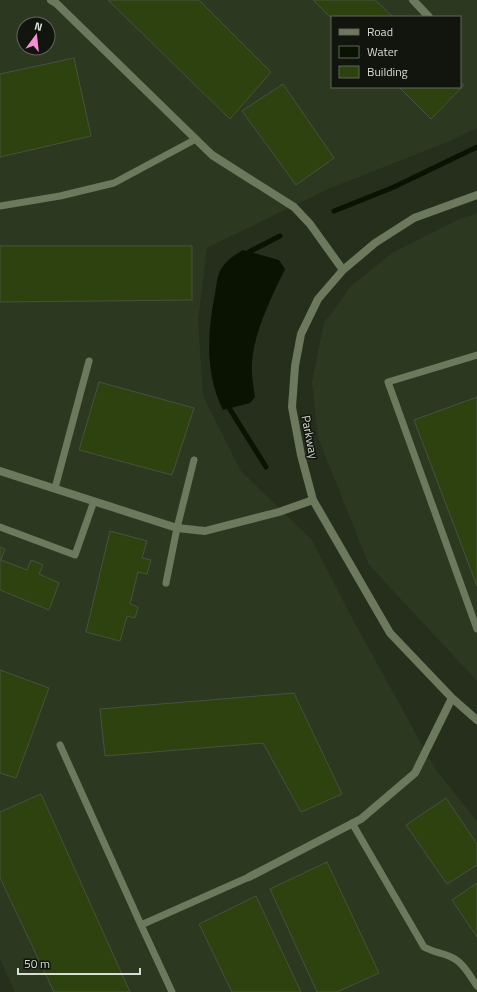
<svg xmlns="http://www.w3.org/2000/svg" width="477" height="992" font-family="'Titillium Web',sans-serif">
	<rect width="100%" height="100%" fill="#262e1c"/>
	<path fill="#2d3821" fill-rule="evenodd" d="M0 0H477V128L450 141 328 189 207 248 198 320 203 396 241 471 312 540 353 620 436 770 477 821V992H15L0 959ZM332 17H460V87H332ZM24 24H48V48H24Z
		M477 213V681L369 565 318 438 312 382 324 323 351 286 392 253 457 220Z"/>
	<path fill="#0a1201" d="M243 250 279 260 285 269C271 298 250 339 252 372 252 380 254 389 255 397L250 403 223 410C205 374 207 333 215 294 216 287 217 279 219 273 224 262 233 256 243 250Z"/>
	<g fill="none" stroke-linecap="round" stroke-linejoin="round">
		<path stroke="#0a1201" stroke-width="5" d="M334 211 394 187 477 147
			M245 257 249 252 280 236
			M226 403 266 467"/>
	</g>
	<path fill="#2d420f" stroke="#48513e" d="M108 0H199L271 72 230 119Z
		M313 0H375L393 17H332V19Z
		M74 58 91 136 0 157V74Z
		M460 82 464 85 431 119 399 87H460Z
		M283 84 334 158 296 185 242 111Z
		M0 246H192V300L0 302Z
		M99 382 194 408 172 475 79 450Z
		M477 397V586L414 420Z
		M110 531 147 541 142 558 151 560 147 574 138 572 130 604 138 607 135 618 127 616 120 641 86 632Z
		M0 547 5 549 1 560 27 570 31 560 43 565 39 574 59 583 49 610 0 590Z
		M0 670 49 688 16 778 0 773Z
		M294 693 342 794 301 812 263 743 105 756 100 709Z
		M41 794 130 992H54L0 878V812Z
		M446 798 477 844V865L447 884 406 825Z
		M327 862 379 973 337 992H317L270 889Z
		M477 883V937L452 900Z
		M256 896 301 992H232L199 924Z"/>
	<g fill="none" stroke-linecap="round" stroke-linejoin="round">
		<path stroke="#6c795d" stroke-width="7" d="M0 206 60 196 114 183 196 139
			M477 355 388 382 477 629
			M55 488 89 361
			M0 527 75 555 94 501
			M166 583 177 528 194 460
			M60 745 141 925
			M352 823 424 947C433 952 442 953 451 957 463 962 470 976 477 986
			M172 992 141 925 249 877"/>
		<path stroke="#6c795d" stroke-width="8" d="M51 0 56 3 212 155 294 207 310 224 343 270
			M413 0 429 17
			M477 195 414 218 375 243 343 270 318 299 301 334 295 366 292 407 301 455 313 500 390 633 452 698 477 720
			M0 471 177 528 205 531 279 512 313 500
			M249 877 361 819 415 773 452 698"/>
	</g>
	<g text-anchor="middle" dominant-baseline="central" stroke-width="3" stroke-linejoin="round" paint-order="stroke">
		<g font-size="12" fill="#d8ded3" stroke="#11150d">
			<text transform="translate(310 437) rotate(79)">Parkway</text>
		</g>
	</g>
	<rect x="331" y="16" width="130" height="72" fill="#11150d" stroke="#61655c"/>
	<rect x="339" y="29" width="20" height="6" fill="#6c795d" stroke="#61655c"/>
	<text x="367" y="36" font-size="12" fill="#d8ded3">Road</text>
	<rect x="339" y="46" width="20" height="12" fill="#0a1201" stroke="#61655c"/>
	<text x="367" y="56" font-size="12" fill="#d8ded3">Water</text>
	<rect x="339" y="66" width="20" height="12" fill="#2d420f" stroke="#61655c"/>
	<text x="367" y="76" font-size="12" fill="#d8ded3">Building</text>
	<g transform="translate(36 36) rotate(15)"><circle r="19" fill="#11150d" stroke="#61655c"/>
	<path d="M0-3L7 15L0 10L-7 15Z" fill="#f391d6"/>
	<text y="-6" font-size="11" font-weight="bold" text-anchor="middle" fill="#d8ded3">N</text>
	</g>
	<path d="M18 968v6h122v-6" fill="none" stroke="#d8ded3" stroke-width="2"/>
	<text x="24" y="968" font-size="12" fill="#d8ded3" stroke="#11150d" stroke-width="3" paint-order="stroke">50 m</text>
</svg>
